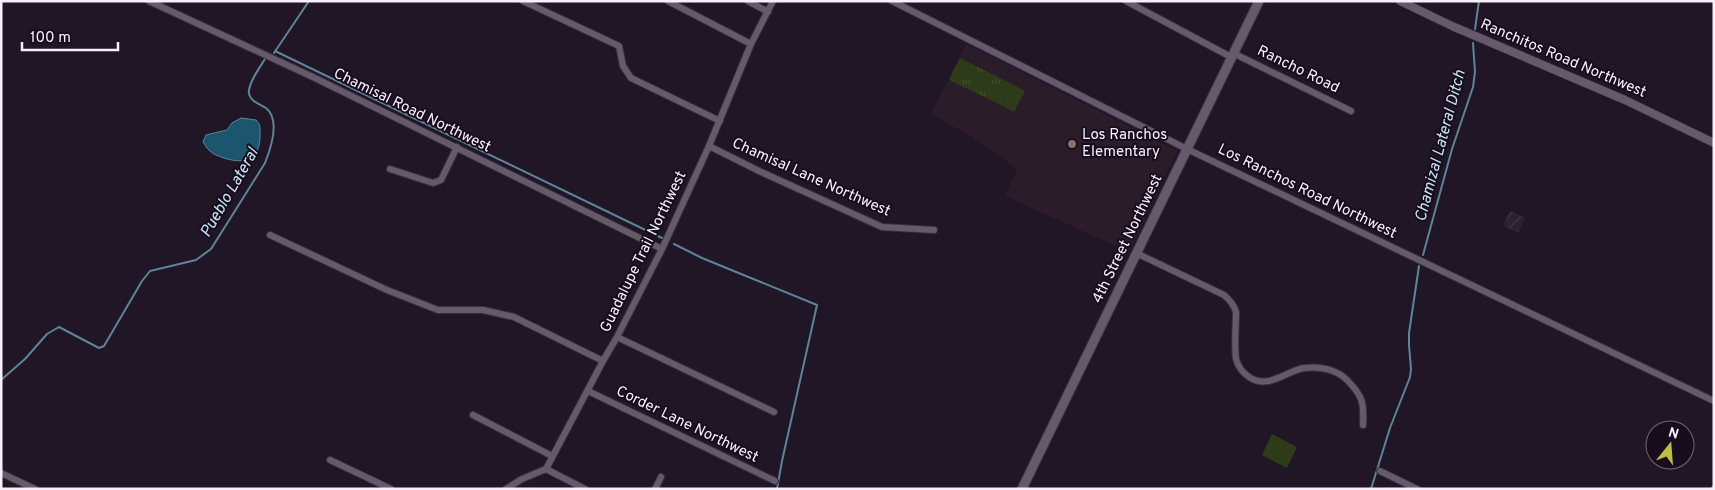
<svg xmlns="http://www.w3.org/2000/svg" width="1715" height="490" font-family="Overpass,sans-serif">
	<defs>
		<pattern id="industrial-furrows" width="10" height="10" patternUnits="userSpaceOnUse" patternTransform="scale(1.25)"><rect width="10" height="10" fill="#2e212e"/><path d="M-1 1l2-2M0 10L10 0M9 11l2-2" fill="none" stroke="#433743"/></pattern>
		<pattern id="park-tufts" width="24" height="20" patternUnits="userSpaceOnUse" patternTransform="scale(1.25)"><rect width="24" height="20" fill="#2e3b18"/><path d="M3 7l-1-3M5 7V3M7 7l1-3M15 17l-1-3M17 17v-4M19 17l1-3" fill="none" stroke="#434e2f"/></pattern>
	</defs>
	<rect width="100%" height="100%" fill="#201626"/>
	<path fill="url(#industrial-furrows)" d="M1510 211 1525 218 1518 233 1503 226Z"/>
	<path fill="#2a1d29" d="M966 44 1177 151 1129 252 1005 196 1017 169 972 137 931 114Z"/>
	<path fill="url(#park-tufts)" d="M960 58 1012 84 1001 105 949 80Z"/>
	<path fill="#2e3b18" d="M1012 84 1025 91 1014 112 1001 105Z
		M1272 434 1297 447 1287 468 1262 455Z"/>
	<path fill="#1b566e" stroke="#5d8498" d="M241 118 256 120C261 125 260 128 260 134 261 159 245 165 224 158 219 156 214 155 210 151 207 149 205 145 203 142L206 135 227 130 232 123Z"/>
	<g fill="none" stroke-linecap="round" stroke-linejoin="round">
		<path stroke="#5d8498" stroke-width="2" d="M1475 29 1479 1
			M275 51 662 238
			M274 53 309 1
			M674 244 702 258 817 305 782 461 777 489
			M1423 255 1452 149 1473 87 1475 72 1473 43
			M1 380 25 359 47 334 59 327 99 348 104 346 142 281 150 271 196 260 211 249 265 163C271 148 281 120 266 108 260 104 251 102 249 94 247 85 260 67 265 59
			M1371 489 1390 428 1410 377 1411 369 1409 345V333L1419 266
			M1711 489 1714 485"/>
		<g stroke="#39323d" stroke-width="8">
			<path id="minor" d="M149 1 315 78 662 249
				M523 1 619 46 623 66 631 78 720 121
				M668 1 751 44
				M748 1 768 12
				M892 1 1187 149 1714 401
				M1126 1 1231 57
				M1233 53 1351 111
				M709 146 759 171 882 227 934 230
				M390 169 433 183 441 180 457 147
				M270 235 387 290 438 310H483L514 317 603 361
				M1136 253 1224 295C1230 300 1234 305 1236 312 1236 327 1234 344 1236 359 1238 366 1243 373 1249 377 1268 390 1286 371 1304 368 1319 366 1336 369 1347 380 1363 396 1364 403 1363 425
				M617 337 774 412
				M588 391 775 481
				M473 415 552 456
				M330 460 391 489
				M546 469 585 489
				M1380 471 1417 489
				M1 473 35 489
				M506 489 522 479 546 469 603 361 617 337 662 249 709 146 751 44 773 1
				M655 489 661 477"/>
		</g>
		<g stroke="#39323d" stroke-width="9">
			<path id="tertiary" d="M1400 1 1452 26 1625 100 1714 143"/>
		</g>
		<g stroke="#39323d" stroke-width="11">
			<path id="secondary" d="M1022 489 1259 1"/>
		</g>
		<use href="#minor" stroke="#65596b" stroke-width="6"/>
		<use href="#tertiary" stroke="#65596b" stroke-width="8"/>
		<use href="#secondary" stroke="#65596b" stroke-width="9"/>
	</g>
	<circle fill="#8d6e63" stroke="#170d1c" stroke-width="2" cx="1072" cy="144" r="5"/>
	<g text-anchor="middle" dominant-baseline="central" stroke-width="4" stroke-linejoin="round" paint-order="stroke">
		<g font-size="15" fill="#f7f0fb" stroke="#170d1c">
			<text transform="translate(1563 59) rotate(23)">Ranchitos Road Northwest</text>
			<text transform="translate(1298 70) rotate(26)">Rancho Road</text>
			<text transform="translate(412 111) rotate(26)">Chamisal Road Northwest</text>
			<text transform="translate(811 178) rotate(24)">Chamisal Lane Northwest</text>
			<text transform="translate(1307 192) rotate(26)">Los Ranchos Road Northwest</text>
			<text transform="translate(1128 239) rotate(-64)">4th Street Northwest</text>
			<text transform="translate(644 252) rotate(-64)">Guadalupe Trail Northwest</text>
			<text transform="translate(687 425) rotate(26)">Corder Lane Northwest</text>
		</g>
		<g font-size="15" fill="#f7f0fb" stroke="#170d1c" text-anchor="start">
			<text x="1082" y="135">Los Ranchos<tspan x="1082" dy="17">Elementary</tspan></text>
		</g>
		<g font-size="16" font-style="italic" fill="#c6e6f6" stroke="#170d1c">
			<text transform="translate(1441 146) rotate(-75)">Chamizal Lateral Ditch</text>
			<text transform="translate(230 193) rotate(-60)">Pueblo Lateral</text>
		</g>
	</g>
	<rect width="1715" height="490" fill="none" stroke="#f7f0fb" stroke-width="5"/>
	<g transform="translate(1670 445) rotate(17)"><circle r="24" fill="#170d1c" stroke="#716875"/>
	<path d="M0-4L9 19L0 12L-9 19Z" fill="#c0be41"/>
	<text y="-8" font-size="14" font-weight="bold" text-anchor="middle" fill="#f7f0fb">N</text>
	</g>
	<path d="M22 42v8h96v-8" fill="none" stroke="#f7f0fb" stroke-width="2.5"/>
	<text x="30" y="42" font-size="15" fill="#f7f0fb" stroke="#170d1c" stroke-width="4" paint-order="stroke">100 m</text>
</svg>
